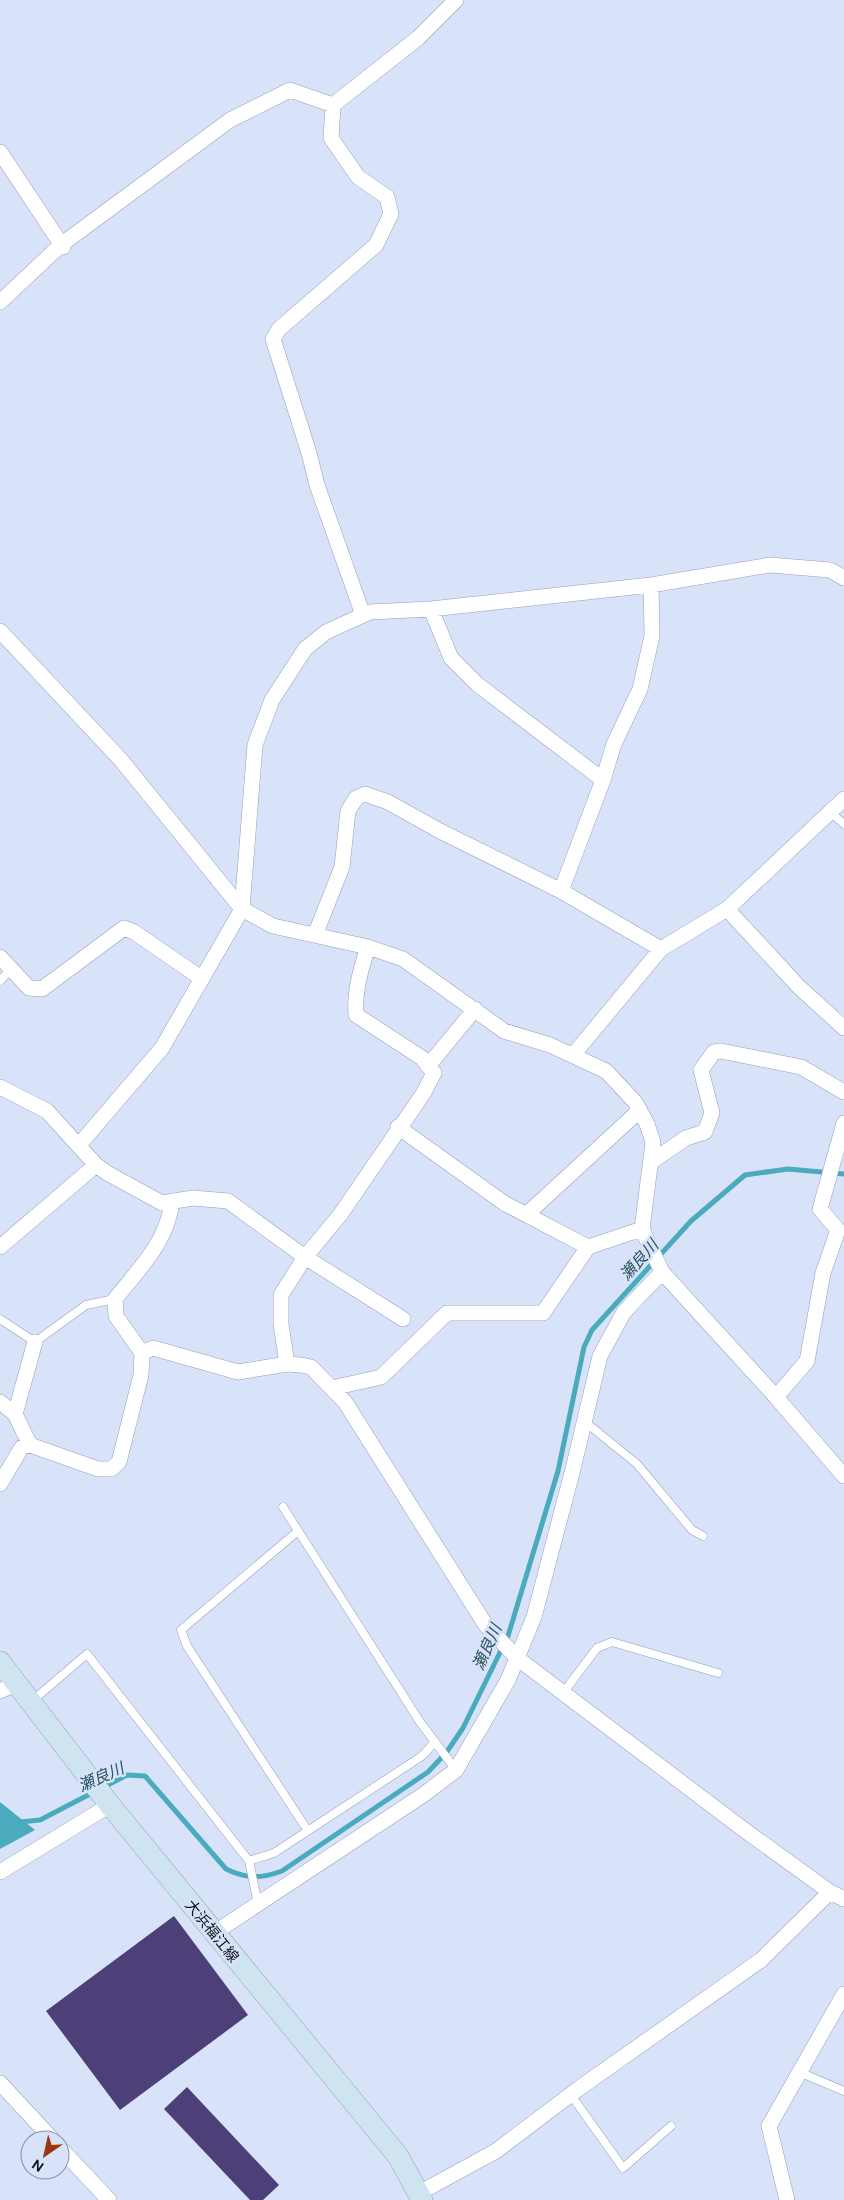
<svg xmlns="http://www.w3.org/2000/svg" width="844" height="2200" font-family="'DM Sans','Noto Sans JP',sans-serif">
	<rect width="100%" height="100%" fill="#d8e3f9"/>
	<path fill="#4aabbd" d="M0 1802 35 1830 0 1849Z"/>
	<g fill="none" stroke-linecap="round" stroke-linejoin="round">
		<path stroke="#4aabbd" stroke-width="5" d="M104 1787 127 1775 145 1776 226 1869C247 1879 260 1879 282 1871L428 1772 446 1753 463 1728 508 1636 558 1471 584 1347 592 1330 691 1221 745 1175 788 1169 844 1174
			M20 1822 40 1820 94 1792"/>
	</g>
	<path fill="#4d4079" d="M174 1916 248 2015 120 2110 46 2011Z
		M187 2087 279 2185 263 2200H250L164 2109Z"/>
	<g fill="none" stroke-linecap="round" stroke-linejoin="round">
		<g stroke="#96a0b4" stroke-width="9">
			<path id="service" d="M831 813 844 824
				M0 981 11 969
				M0 1319 35 1342 86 1305 115 1299
				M584 1421 637 1464 692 1530 703 1536
				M283 1507 420 1722 456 1770
				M298 1531 181 1630 187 1646 308 1831
				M563 1693 597 1648 612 1642 718 1673
				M32 1701 87 1654 249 1861 258 1904
				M249 1861 274 1853 422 1756 435 1742
				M799 2072 844 2091
				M571 2095 623 2168 671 2126"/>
		</g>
		<g stroke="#96a0b4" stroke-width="16">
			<path id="minor" d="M0 152 63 247
				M0 302 62 244 230 120 290 90 333 105
				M431 609 451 658 477 684 603 780
				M363 615 317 485 309 453 273 339 279 329 376 245 391 214 387 197 358 177 331 138 333 105 418 38 456 0
				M0 631 121 760 242 909 273 926 368 947 403 959 504 1031 550 1045 606 1071 635 1102 647 1124 653 1142 642 1229 662 1272 776 1397 844 1476
				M561 891 603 780 614 744 640 689 652 636 651 585
				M727 909 799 987 844 1028
				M315 935 342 867 348 811 356 798 365 794 388 802 440 831 561 891 661 949
				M0 957 29 988 42 989 124 928 134 932 201 978
				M573 1055 661 949 727 909 844 799
				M428 1066 475 1009
				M0 1087 47 1111 96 1165 107 1173 162 1203 193 1198 228 1201 305 1257 403 1319
				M398 1127 504 1203 588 1247
				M79 1145 162 1048 242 909 255 745 272 700 305 649 326 632 370 612 431 609 651 585 770 565 830 570 844 578
				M651 1162 686 1138 705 1132 712 1113 701 1070 714 1052 721 1051 801 1067 844 1092
				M527 1214 640 1110
				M0 1247 96 1165
				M142 1353 153 1348 238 1372 287 1364 301 1365 311 1367 345 1402 485 1624 517 1658 743 1829 830 1892 844 1899
				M287 1364 281 1324V1295L305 1257 340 1215 423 1094 434 1073 422 1058 356 1015C354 991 361 969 368 947
				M332 1388 381 1377 447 1313H543L588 1247 642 1229
				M776 1397 807 1361 823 1273 838 1230 820 1209 844 1123
				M0 1402 15 1414 30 1445
				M15 1414 35 1342
				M0 1484 22 1447 30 1445 98 1469H111L119 1462 141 1375 142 1353 116 1316 115 1299C139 1269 168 1241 172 1201
				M0 1691 16 1684
				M0 1872 110 1805
				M214 1933 423 1795 456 1770 508 1680 534 1617 573 1469 600 1356 624 1312 662 1272
				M0 2083 53 2140
				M60 2148 109 2200
				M419 2193 496 2151 578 2089 761 1960 830 1892
				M787 2200 769 2126 844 1994"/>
		</g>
		<g stroke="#96a0b4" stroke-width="22">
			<path id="secondary" d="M0 1662 110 1805 398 2156 422 2200"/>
		</g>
		<use href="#service" stroke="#fff" stroke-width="8"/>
		<use href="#minor" stroke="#fff" stroke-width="15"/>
		<use href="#secondary" stroke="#cfe4f1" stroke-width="21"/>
	</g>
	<g text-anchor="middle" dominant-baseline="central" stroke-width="5" stroke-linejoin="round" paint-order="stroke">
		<g font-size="15" fill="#10131b" stroke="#d8e3f9">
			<text transform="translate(212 1931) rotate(51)">大浜福江線</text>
		</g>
		<g font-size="16" font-style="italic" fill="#27525a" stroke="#d8e3f9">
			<text transform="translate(639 1260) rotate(-48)">瀬良川</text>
			<text transform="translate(487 1647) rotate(-66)">瀬良川</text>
			<text transform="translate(101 1777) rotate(-24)">瀬良川</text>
		</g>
	</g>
	<g transform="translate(45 2155) rotate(214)"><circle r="24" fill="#d8e3f9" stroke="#8890a0"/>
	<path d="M0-4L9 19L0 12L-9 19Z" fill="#9c360d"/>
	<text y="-8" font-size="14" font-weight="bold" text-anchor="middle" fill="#10131b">N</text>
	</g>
</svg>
